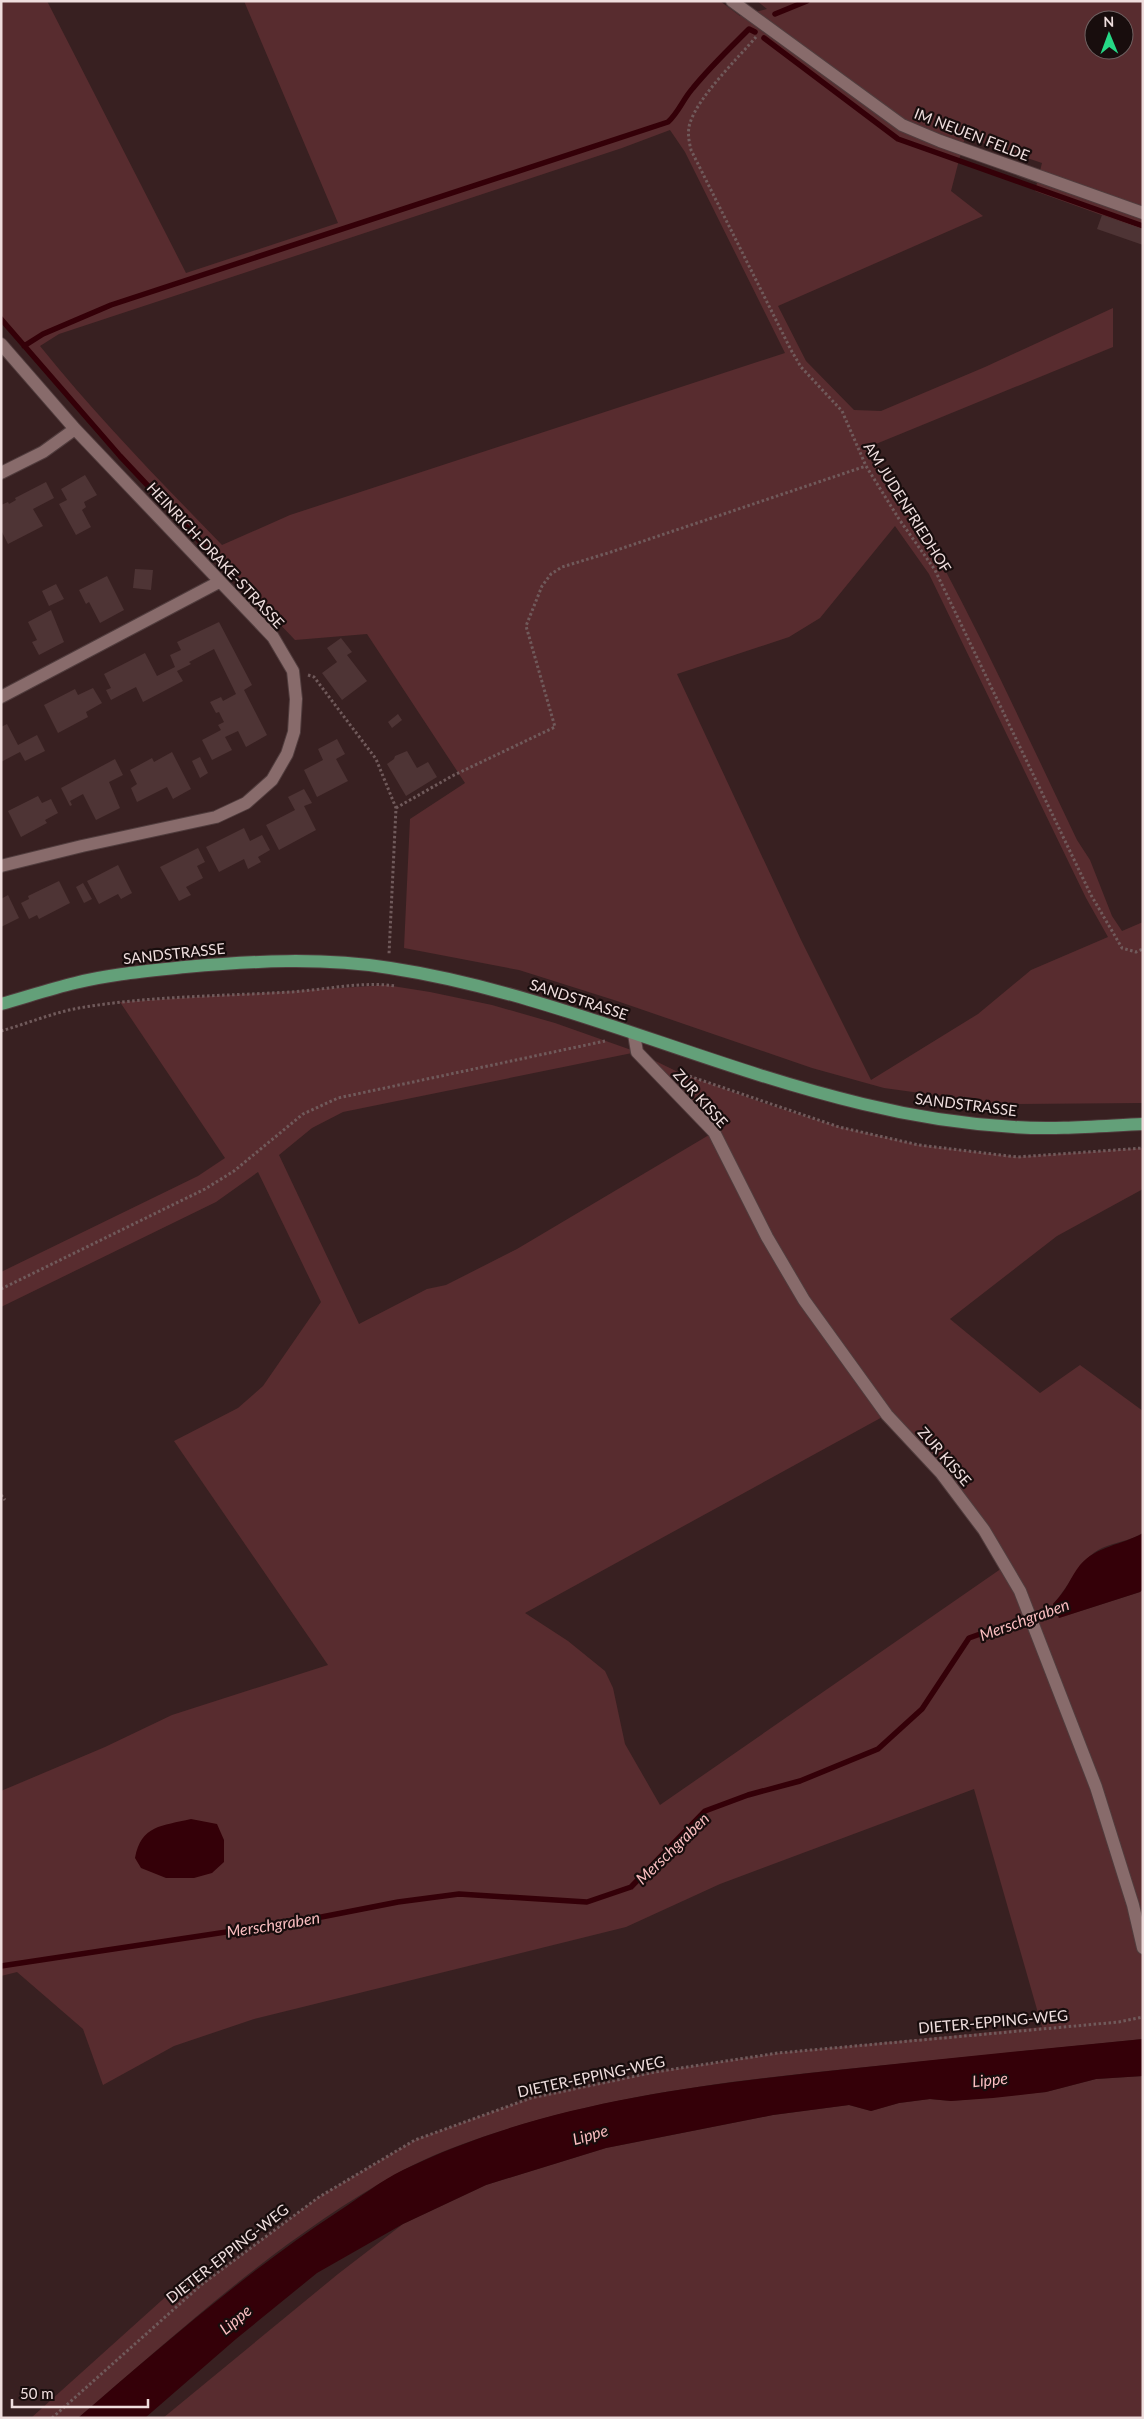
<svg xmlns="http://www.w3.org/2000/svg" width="1144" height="2419" font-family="Lato,sans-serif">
	<rect width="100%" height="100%" fill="#382021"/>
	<path fill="#582c2f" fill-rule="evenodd" d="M1 1H47L186 273 338 223 244 1H720L740 16 767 9 757 1H1143V230L1035 191 1042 163 965 137 951 191 983 216 778 306 806 361 854 410 881 411 985 367 1113 308V347L871 446C887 492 920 524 943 566 991 656 1033 748 1077 840L1090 860 1112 916 1122 931 1143 922V1103L1000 1104 884 1088 812 1068 617 1001 519 970 404 948 410 819 465 783 367 634 295 640 120 456 1 319ZM1094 20H1124V50H1094ZM670 130 685 152 785 353 290 515 222 545C160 481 97 417 40 346L59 334 622 148ZM895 526 929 574 1086 898 1108 937 1031 970 978 1014 871 1080 801 940 677 674 789 637 820 618Z
		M386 985 430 992 492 1005 555 1023 637 1052 680 1073 764 1103 839 1127 919 1145 1017 1157 1143 1148V1189L1057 1236 950 1319 1040 1393 1080 1365 1143 1411V1533C1129 1541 1116 1542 1102 1548 1079 1559 1070 1586 1053 1604L1059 1618 1140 1592 1143 1589V2039C1044 2049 945 2059 846 2069 729 2081 613 2095 501 2131 466 2142 430 2155 398 2173 280 2238 180 2331 78 2418H31L191 2274 201 2285 319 2197 415 2140 531 2098 655 2072 778 2053 1042 2027 974 1789 720 1884 626 1927 254 2019 174 2046 103 2085 83 2029 17 1972 1 1976V1791L105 1747 172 1715 328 1665 174 1441 238 1408 263 1386 321 1302 258 1172 216 1202 1 1307V1272L198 1176 225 1158 120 1002ZM637 1052 714 1132 517 1249 446 1285 427 1289 359 1324 279 1155 312 1128 343 1112ZM886 1415 984 1530 1005 1566 660 1805 625 1744 613 1688 605 1671 568 1641 525 1613Z
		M1143 2076V2418H163L338 2274 403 2224 486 2185 606 2148 773 2115 849 2105 871 2111 899 2103 930 2099 951 2101 1046 2092 1096 2079Z"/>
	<path fill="#340008" d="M1143 1533V1589L1140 1592 1059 1618 1053 1604C1067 1590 1070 1578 1080 1565 1096 1546 1122 1545 1143 1533Z
		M191 1819 217 1824 224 1840V1862L212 1873 194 1878H166L141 1868 135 1858C141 1825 162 1826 191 1819Z
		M1143 2039V2076L1096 2079 1046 2092 993 2098 951 2101 930 2099 899 2103 871 2111 849 2105 773 2115 606 2148 486 2185 403 2224 317 2273 236 2339 145 2418H78C163 2345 246 2272 339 2211 360 2197 381 2181 403 2170 545 2101 703 2084 857 2068 953 2058 1048 2048 1143 2039Z"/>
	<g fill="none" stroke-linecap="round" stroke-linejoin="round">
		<path stroke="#340008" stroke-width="5.5" d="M775 14 807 1
			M764 38 898 139 1143 226
			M1 319 120 456 211 553
			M24 346 43 334 111 305 668 122C679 112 683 99 693 88 710 67 730 48 749 29L755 32
			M1 1966 306 1920 398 1902 459 1894 587 1902 631 1887 705 1811 748 1795 800 1781 878 1749 922 1709 969 1638 1062 1605"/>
	</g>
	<path fill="#4e3435" d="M1102 215 1143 229V245L1097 229Z
		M85 475 97 495 84 502 86 507 82 510 91 527 76 535 59 504 67 500 61 489Z
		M46 482 54 498 33 509 43 526 8 544 1 530V505L8 502 9 504 16 500 15 498Z
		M135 569 153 570 151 590 133 588Z
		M107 576 124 610 100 623 89 602 86 604 79 590Z
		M56 584 64 599 49 606 42 591Z
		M51 610 64 642 39 655 32 642 37 640 28 622Z
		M219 622 252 685 244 690 267 735 246 747 238 731 225 737 232 750 212 760 202 740 221 730 218 725 224 722 219 712 216 713 210 702 221 697 223 701 236 694 214 649 189 662 191 664 177 671 183 681 143 702 136 687 111 700 106 690 111 688 104 674 145 653 157 676 175 667 170 655 181 650 177 642Z
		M341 638 352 652 347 655 367 681 342 700 322 673 337 662 327 648Z
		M93 688 102 703 86 712 88 717 58 733 44 705 75 689 78 695Z
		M398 714 402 720 392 728 388 722Z
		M7 724 18 745 37 735 45 751 25 761 20 752 1 762V727Z
		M337 739 345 754 336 759 348 781 317 797 304 770 323 760 318 749Z
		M407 751 417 768 428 762 437 777 406 796 387 764 394 759 395 756Z
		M172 752 191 789 173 799 167 787 137 802 131 788 137 784 130 770 152 758 154 762Z
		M200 757 208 773 200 778 192 761Z
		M115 759 123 775 109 782 120 808 96 820 83 794 70 801 72 805 70 806 61 788Z
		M304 789 312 803 304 806 316 830 279 850 266 825 295 810 288 797Z
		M38 796 42 803 51 799 58 813 45 820 47 823 21 837 8 811Z
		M244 828 250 841 262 835 270 850 258 857 261 862 248 869 244 859 219 872 206 847Z
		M198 848 205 862 197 866 203 878 186 887 191 895 179 901 160 867Z
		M118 865 132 893 121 899 118 894 99 904 87 881Z
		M59 881 70 903 39 919 37 915 29 919 21 903 29 899 28 896Z
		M83 883 92 899 84 903 76 887Z
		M8 895 19 918 1 927V899Z"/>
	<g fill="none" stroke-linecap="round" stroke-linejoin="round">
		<g stroke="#503c3d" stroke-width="14">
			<path id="minor" d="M732 1 902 125 940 141 1143 213
				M1 344 75 429 273 637 293 671 296 699 294 732 287 754 272 780 246 803 216 817 82 846 1 866
				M1 473 43 452 75 429
				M1 697 219 582
				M634 1034 637 1052 714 1132 767 1237 804 1300 887 1415 941 1473 984 1530 1020 1591 1096 1787 1133 1905 1143 1948"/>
		</g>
		<g stroke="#503c3d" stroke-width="14">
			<path id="major" d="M1 1004C26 997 50 989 75 983 110 974 148 971 185 967 253 961 321 957 390 968 553 993 703 1066 863 1104 912 1116 963 1124 1014 1127 1056 1130 1100 1126 1143 1124"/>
		</g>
		<path stroke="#705a5b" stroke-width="3" stroke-dasharray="2.5 2.5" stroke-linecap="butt" d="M756 37C738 58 698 97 690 123 687 132 689 141 691 150L791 350 801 367 842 411 866 466 899 519 935 570 1091 895 1122 948 1136 952 1143 949
			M308 675 314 677 376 759 396 808 389 954
			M396 808 452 776 555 727 526 626 542 586 551 574 562 567 608 553 866 466
			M1 1031C29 1023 57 1011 85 1007 153 996 222 996 290 992 325 990 361 981 396 986
			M680 1073 839 1127 919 1145 1017 1157 1143 1148
			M1 1289 205 1189 234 1171 303 1114 338 1098 605 1041
			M1 1495 5 1500
			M52 2418 201 2285 319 2197 415 2140 531 2098 655 2072 778 2053 1119 2022 1143 2017"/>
		<use href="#minor" stroke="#886b6b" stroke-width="12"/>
		<use href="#major" stroke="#63a079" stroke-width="12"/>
	</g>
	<g text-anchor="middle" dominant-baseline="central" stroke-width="4.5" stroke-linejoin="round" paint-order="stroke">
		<g font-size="15" fill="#efdede" stroke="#180d0d">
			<text transform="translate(972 134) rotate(21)">IM NEUEN FELDE</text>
			<text transform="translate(908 507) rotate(58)">AM JUDENFRIEDHOF</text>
			<text transform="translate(216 555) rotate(47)">HEINRICH-DRAKE-STRASSE</text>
			<text transform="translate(174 953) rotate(-6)">SANDSTRASSE</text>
			<text transform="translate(579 999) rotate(18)">SANDSTRASSE</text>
			<text transform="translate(701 1098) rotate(48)">ZUR KISSE</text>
			<text transform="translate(966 1104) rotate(7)">SANDSTRASSE</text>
			<text transform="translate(945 1456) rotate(49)">ZUR KISSE</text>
			<text transform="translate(993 2021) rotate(-5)">DIETER-EPPING-WEG</text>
			<text transform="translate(591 2076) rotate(-12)">DIETER-EPPING-WEG</text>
			<text transform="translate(227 2253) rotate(-38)">DIETER-EPPING-WEG</text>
		</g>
		<g font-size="16" font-style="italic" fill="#fabec0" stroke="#180d0d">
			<text transform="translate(1024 1619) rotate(-20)">Merschgraben</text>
			<text transform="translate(672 1848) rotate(-44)">Merschgraben</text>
			<text transform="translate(273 1924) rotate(-9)">Merschgraben</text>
			<text transform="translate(990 2079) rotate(-6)">Lippe</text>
			<text transform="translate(590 2134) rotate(-16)">Lippe</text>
			<text transform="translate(235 2319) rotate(-40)">Lippe</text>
		</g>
	</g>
	<rect width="1144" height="2419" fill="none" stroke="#efdede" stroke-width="5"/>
	<g transform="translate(1109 35) rotate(359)"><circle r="24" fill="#180d0d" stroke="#6e6161"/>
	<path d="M0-4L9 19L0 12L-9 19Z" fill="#26d886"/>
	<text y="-8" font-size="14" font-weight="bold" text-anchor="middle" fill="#efdede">N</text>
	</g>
	<path d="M12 2399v8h136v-8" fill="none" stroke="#efdede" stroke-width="2.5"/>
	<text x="20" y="2399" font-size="15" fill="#efdede" stroke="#180d0d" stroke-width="4" paint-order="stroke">50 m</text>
</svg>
